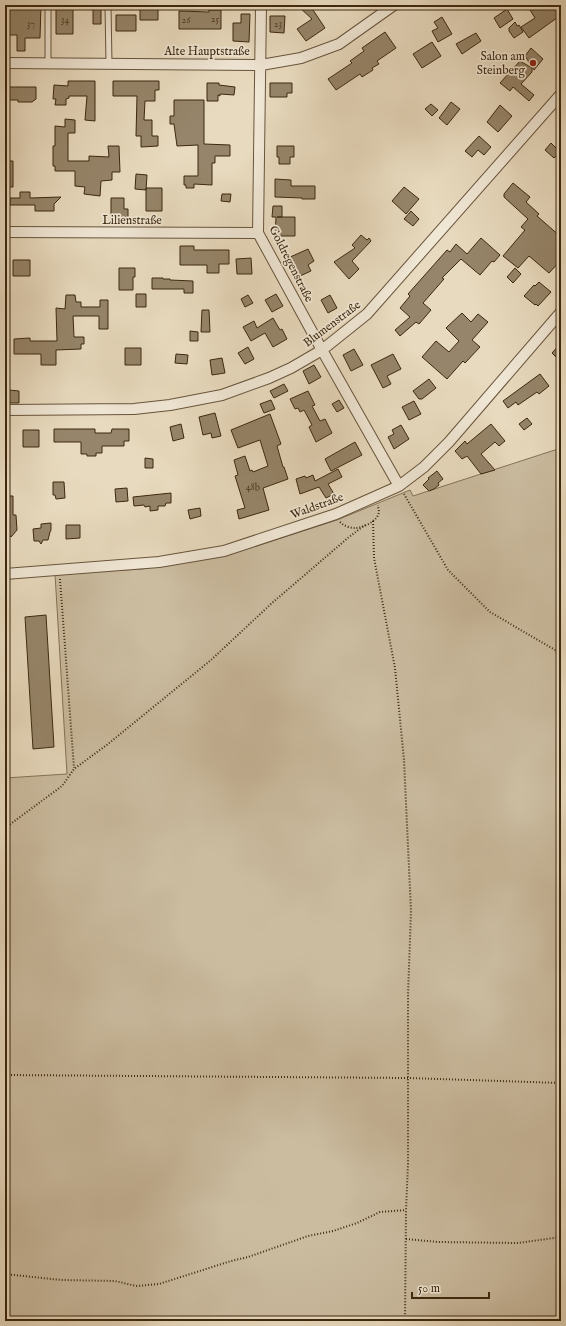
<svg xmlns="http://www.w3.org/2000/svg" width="566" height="1326" font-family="'IM FELL English',serif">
	<rect width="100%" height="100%" fill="#e8dabe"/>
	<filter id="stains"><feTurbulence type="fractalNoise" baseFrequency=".005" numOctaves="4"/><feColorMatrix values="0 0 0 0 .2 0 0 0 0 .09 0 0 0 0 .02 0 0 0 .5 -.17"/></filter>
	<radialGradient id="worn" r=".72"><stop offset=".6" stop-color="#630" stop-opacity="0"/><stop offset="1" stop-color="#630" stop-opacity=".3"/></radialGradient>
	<path fill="#cbbca0" stroke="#847258" d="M561 448V1321H5V778L67 774 55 574 142 569 225 556 337 520 410 490 413 496Z"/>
	<path fill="#96856a" stroke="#3d2810" d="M13 5H41L40 38H25V51H17V35H5V6Z
		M297 5H318L313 10 325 28 306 41 297 29 312 19Z
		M527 5H559L561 8V15L529 38 521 27 535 18Z
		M56 7H73V34H56Z
		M93 7H101V24H93Z
		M140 9H158V20H140Z
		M507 9 513 19 500 28 494 18Z
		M209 10H221V29H179V11L209 12Z
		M241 14H250L249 42 233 41V23H241Z
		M116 15H136V31H116Z
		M270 16H285L284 33 270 32Z
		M442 17 452 34 438 42 432 31 438 28 434 22Z
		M515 22 517 26 519 25 523 32 514 38 509 31V28Z
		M385 32 396 48 377 61 379 64 372 68 373 70 362 77 360 74 336 90 328 79 352 63 350 61 364 51 362 48Z
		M476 33 481 41 462 54 456 44Z
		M432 42 441 56 422 68 413 54Z
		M531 48 543 59 534 70 525 56Z
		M520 61 532 68V72L521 84 534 95 529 101 513 87 510 91 500 83Z
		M68 81H95V121L85 120 87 96H69V98L66 99V105H55L56 99H53L54 85 68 86Z
		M113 81H159V90H155V101H145L144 120H152V136H158V146L141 147V136H136L137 96H113Z
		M207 83H219V85L235 87 234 95 220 94V96L218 95V101H207Z
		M270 83H292V93H287V97H270Z
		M5 87H36V99L32 102H18V100H5Z
		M174 100H204V144L230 145V156H215V163H212V185L194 184V188H186V185H184V176H198V145L177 146 174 124H170V116H174Z
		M451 102 460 109 447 125 439 118Z
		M431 104 438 110 432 116 425 109Z
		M500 105 512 116 498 132 487 122Z
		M65 119 75 120V133H68V161H89V156L109 157 108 146H119L120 172H112V180L101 181 100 196 84 194 85 187 75 186V171H55V166H53V146H55V126L65 127Z
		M479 136 491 147 484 155 478 150 472 157 465 151Z
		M551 143 560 152 554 158 545 150Z
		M277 146H294V157H290V164H279V157H277Z
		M5 161H13V187H5Z
		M136 174 147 175 146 190 135 189Z
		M275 179 291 180V186H315V199H302V198L275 197Z
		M513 183 530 197 526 202 539 214 537 216 561 237V260L549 273 529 256 518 268 503 256 525 230 521 227 528 219 504 197V194Z
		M404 187 419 199 406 214 392 201Z
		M146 188H162V211H146Z
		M20 192H30V198L61 197 54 204V211H35V205H10V198H20Z
		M222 194H231L230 202 221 201Z
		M111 198H124V209H128V219H111Z
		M273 206H282V217H277H295V236H275L276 217H272Z
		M411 211 419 219 413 226 404 219Z
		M361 235 367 240 369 238 371 241 352 261 359 269 349 279 334 262 355 248 352 245Z
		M481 238 500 255 494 262 492 261 480 275 461 259 442 278 444 279 423 303 431 310 419 324 416 322 400 336 395 330 410 317 400 308 410 296 408 294 447 250 450 252 456 244 467 254Z
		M180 246H194V250H229V264H219V273H207V265H180Z
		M308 249 314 261 308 265 311 271 300 276 296 277 288 263V258Z
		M251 258 252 274H237L236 259Z
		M13 260H30V276H13Z
		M119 268H135V277H133V290H119Z
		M515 268 521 274 513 283 507 277Z
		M152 278H163V279H170V280L193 281V293H184V289H152Z
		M539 282 551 292 538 306 536 304 535 305 524 296 534 285 535 286Z
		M136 294H146V307H136Z
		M276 294 283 306 272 312 265 300Z
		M66 295H75L76 302H81V307H100V300H108V329H99V316H73L74 337H84V344H81V349L56 350V365H41V354H14V339L30 338V341H57L56 308 65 309Z
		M248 295 253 303 245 307 241 299Z
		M330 295 337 308 328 313 321 300Z
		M202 310H209L210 332H201Z
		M462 313 471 322 478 314 488 322 472 340 480 347 465 363 463 361 447 379 422 357 436 341 449 352 459 341 446 328Z
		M273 318 280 330 282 329 287 339 273 347 265 333 251 341 243 327 254 321 257 328Z
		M190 331 198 332V341H190Z
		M561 343V362L552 353Z
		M248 347 254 359 245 364 238 353Z
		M125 348H141V365H125Z
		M354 349 363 365 351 371 343 355Z
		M176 354 188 355 187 364 175 363Z
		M393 354 401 369 387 376 391 384 383 388 371 365Z
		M222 358 225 373 212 375 210 360Z
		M314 365 321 377 309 384 303 371Z
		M540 374 549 386 539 394 537 392 518 405 516 402 508 408 503 401Z
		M429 379 436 388 422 399H419L413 391Z
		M284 384 288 391 274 398 270 391Z
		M9 390 19 391V403H9Z
		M308 391 315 405 312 406 320 421 325 419 332 433 316 442 309 427 312 425 304 410 300 412 298 408 295 409 290 399Z
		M271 400 275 409 264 413 260 404Z
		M339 400 344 408 337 412 332 404Z
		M414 401 421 414 409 420 402 407Z
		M215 413 221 436 212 438 211 433 203 435 199 417Z
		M270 414 281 444 277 446 283 467H284L288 479 263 488 269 510 239 519 237 510 245 508 235 476 238 475 234 460 245 456 250 471 252 470 253 472 268 466 260 440 238 448 231 430Z
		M527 418 532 424 524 430 519 424Z
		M181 424 184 438 173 441 170 427Z
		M491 424 505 441 499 446 495 442 481 454 495 470 481 474 467 456 462 459 455 451 465 441 467 444Z
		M401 425 409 439 394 449 388 437 394 434 392 430Z
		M54 429H95V433H111L112 429H129V441H124V446H102V453H96V456H87V454H81V442H54Z
		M23 430H39V447H23Z
		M355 442 362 455 331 471 325 459Z
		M145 458 153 459V468H145Z
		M338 469 342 477 328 484 334 494 326 498 319 487 300 494 296 479 305 476 306 478 313 475 315 481Z
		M437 471 443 479 438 483 439 485 434 489 429 491 423 485 429 479 428 478Z
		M53 482H64L65 498 56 499 55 495H53Z
		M127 488 128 501 116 502 115 489Z
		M171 493V503H166L165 506H158V510L150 511V506L145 507 144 505 134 506 133 497Z
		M5 496H13V515H16L17 530 11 537 5 530Z
		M200 508 201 516 190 519 188 510Z
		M51 523V530L50 532 48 540H43L41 544 39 541H34L33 529 41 528V524Z
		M66 525H80V538L66 539Z
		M46 615 54 747 33 749 25 617Z"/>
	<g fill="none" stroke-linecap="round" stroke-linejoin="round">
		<g stroke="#68543c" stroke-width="7">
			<path id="service" d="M108 5 109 64
				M48 6V63"/>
		</g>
		<g stroke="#68543c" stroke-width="12">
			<path id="minor" d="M261 5 258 233 322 350 399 486
				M5 63 261 65 301 58 339 44 394 5
				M5 232 258 233
				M5 410 134 409 170 405 222 395 269 378 291 368 322 350 367 314 561 94
				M5 574 159 562 224 551 336 514 399 486 424 467 449 442 561 312"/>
		</g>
		<path stroke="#3d2810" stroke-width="2" stroke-dasharray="1 2" stroke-linecap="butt" d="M404 494 448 570 490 612 555 650 561 660
			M373 521 374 558 395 668 404 760 411 911 408 995V1164L406 1210 405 1321
			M340 522C344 526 350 528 355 528 363 528 378 521 379 512 379 510 378 508 378 505
			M60 579 74 768
			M5 828 62 786 74 769 108 744 211 660 272 603 349 537 365 525
			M5 1075 408 1078 561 1083
			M406 1239 438 1242 518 1243 561 1237
			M5 1274 61 1280 115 1281 136 1286 159 1284 231 1261 248 1257 308 1236 333 1231 357 1223 380 1212 406 1210"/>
		<use href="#service" stroke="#f0e7d5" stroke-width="5"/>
		<use href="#minor" stroke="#f0e7d5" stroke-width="10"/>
	</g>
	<circle fill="#8f2418" stroke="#f0e7d5" stroke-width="1.5" cx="533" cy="63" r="4"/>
	<g text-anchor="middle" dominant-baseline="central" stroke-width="3.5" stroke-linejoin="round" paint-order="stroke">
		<g font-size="10" fill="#533f26">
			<text x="215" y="19">25</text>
			<text x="65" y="20">34</text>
			<text x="186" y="20">26</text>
			<text x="31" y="24">37</text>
			<text x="278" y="24">23</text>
			<text x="253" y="487">48b</text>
		</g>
		<g font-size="12" fill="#3d2810" stroke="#f0e7d5">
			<text x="207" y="51">Alte Hauptstraße</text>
			<text x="132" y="220">Lilienstraße</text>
			<text transform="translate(291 264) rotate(63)">Goldregenstraße</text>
			<text transform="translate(332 324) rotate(-37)">Blumenstraße</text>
			<text transform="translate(317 506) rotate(-20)">Waldstraße</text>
		</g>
		<g font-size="12" fill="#3d2810" stroke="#f0e7d5" text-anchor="end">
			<text x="525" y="56">Salon am<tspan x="525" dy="14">Steinberg</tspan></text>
		</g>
	</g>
	<rect width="566" height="1326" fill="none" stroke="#e8dabe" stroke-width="20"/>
	<rect x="6" y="6" width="554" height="1314" fill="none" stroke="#3d2810" stroke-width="2"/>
	<rect x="10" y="10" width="546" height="1306" fill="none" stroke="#3d2810"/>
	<path d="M412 1292v6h77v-6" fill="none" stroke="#3d2810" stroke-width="2"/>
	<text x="418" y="1292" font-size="12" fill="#3d2810" stroke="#f0e7d5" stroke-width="3" paint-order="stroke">50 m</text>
	<rect width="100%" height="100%" filter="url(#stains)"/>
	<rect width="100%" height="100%" fill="url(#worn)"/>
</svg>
